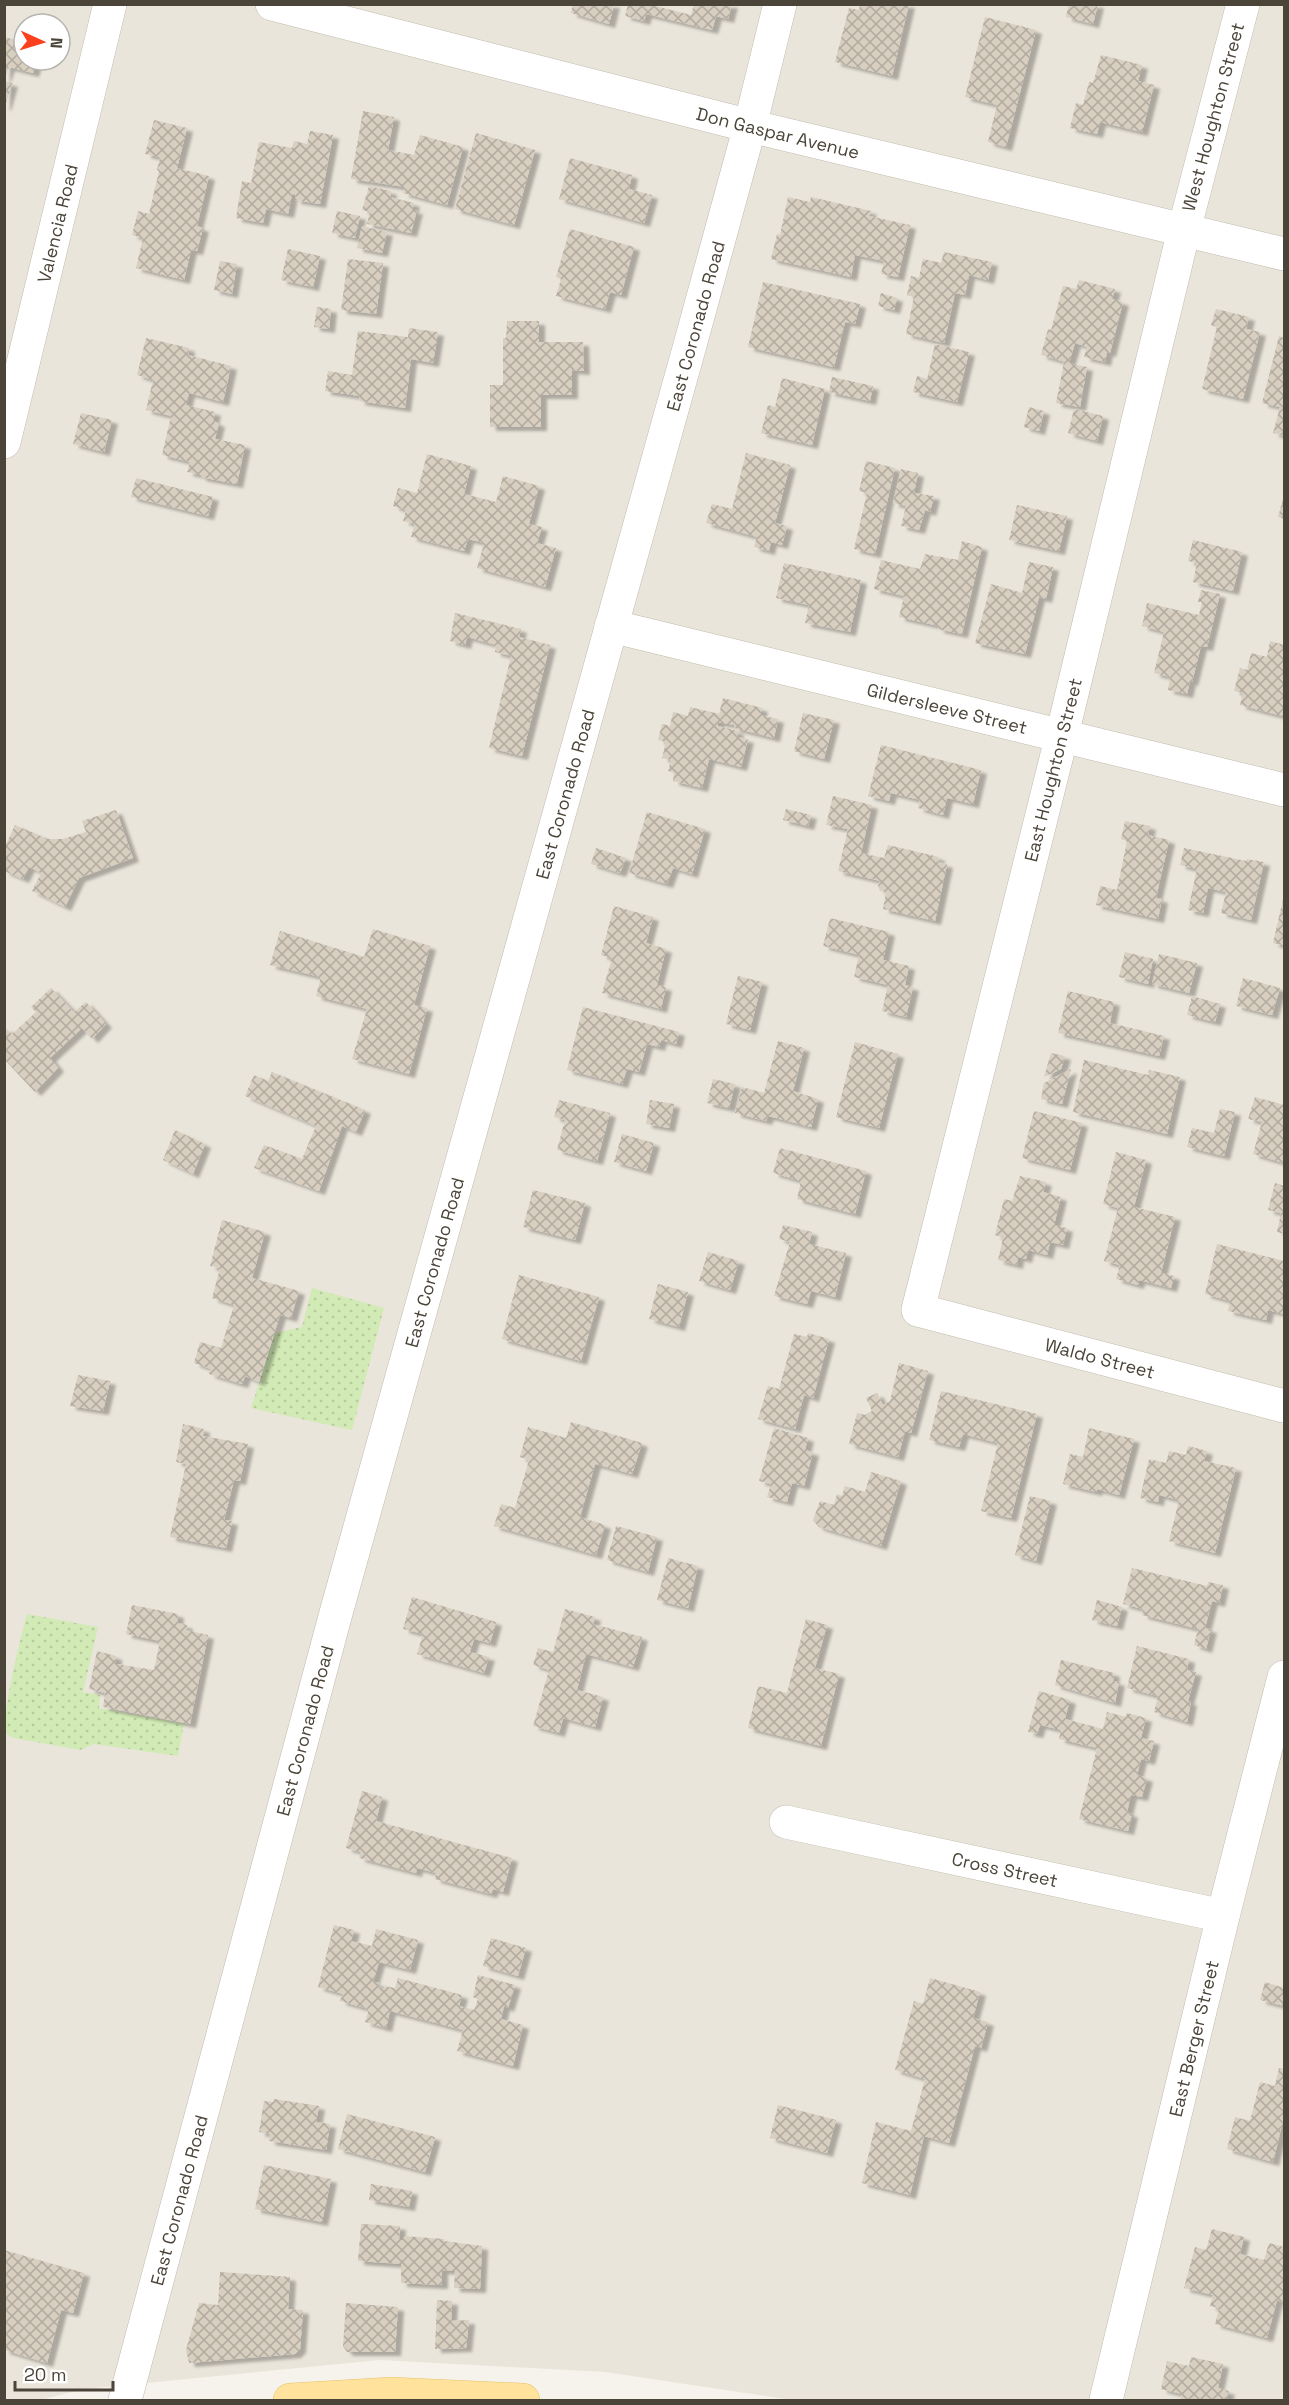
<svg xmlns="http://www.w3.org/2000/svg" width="1289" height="2405" font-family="'Space Grotesk',sans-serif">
	<defs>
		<pattern id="grass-dots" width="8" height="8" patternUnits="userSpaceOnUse" patternTransform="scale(1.5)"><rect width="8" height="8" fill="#d2eab5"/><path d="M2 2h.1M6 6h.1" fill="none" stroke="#b6ca9c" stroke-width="1.8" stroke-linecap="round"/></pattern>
		<pattern id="building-cross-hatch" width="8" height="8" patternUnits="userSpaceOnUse" patternTransform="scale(1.5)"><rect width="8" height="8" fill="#d8cfc1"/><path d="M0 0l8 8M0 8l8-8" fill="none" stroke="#b1aa9e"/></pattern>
		<filter id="shadow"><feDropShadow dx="6" dy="4" stdDeviation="1.5" flood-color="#0004"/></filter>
	</defs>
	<rect width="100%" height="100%" fill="#f6f3ec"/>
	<path fill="#eae5da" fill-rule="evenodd" d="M5 5H1284V2400H793L605 2372 380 2360 84 2389 40 2400H5ZM24 24H60V60H24Z"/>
	<path fill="url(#grass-dots)" d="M312 1288 384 1308 352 1430 251 1408 275 1333 302 1327Z
		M27 1614 98 1627 83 1692 100 1695 99 1708 184 1724 178 1756 94 1744 80 1750 14 1738C12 1737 7 1735 6 1733 0 1721 22 1632 27 1614Z"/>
	<path fill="url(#building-cross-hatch)" filter="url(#shadow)" d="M573 4H614L609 24 571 13Z
		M628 4H647L691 15 694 4H732L728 19 716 16 712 30 646 14 644 21 625 16Z
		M860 4H909L892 76 835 62 849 8 859 10Z
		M1069 4H1098L1093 24 1066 17Z
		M985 17 1036 30 1006 147 988 142 997 105 965 97Z
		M4 37 16 40 15 44 23 46 24 60H37L33 73 9 67 4 81Z
		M1101 55 1142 65 1138 81 1154 85 1142 132 1100 122 1097 134 1070 128 1076 103 1083 105 1089 82 1093 83Z
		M4 81 12 83 5 107H4Z
		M363 111 394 117 388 150 414 155 420 135 463 147 447 205 403 193 405 187 351 179Z
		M154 120 187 128 177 168 209 176 197 226 203 228 197 251 191 250 184 280 136 268 143 238 132 235 138 211 149 214 159 171 157 170 160 157 145 154Z
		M310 131 333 135 320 204 295 200 296 195 292 194 288 214 266 209 263 223 236 218 242 181 251 183 259 142 292 148 294 141 307 144Z
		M476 133 535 150 514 225 455 209Z
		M570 158 632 175 629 189 652 195 644 223 559 199Z
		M369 186 391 191 390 197 414 203 412 210H417L411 233 367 224 370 212 362 210Z
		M788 197 810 202 811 197 871 211 869 216 910 225 898 277 881 274 884 261 855 255 851 277 771 259 777 234 780 235Z
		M337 211 360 216 355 238 332 233Z
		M362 226 387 232 382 253 357 248Z
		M570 229 634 247 621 295 610 292 605 309 556 296 561 279 556 277Z
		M288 249 320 256 313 287 281 280Z
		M944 252 992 262 988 280 969 275 965 295 955 293 944 343 906 334 914 297 907 295 911 276 919 278 923 259 941 263Z
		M348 259 383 263 376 314 341 310Z
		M220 261 237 264 232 294 214 290Z
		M1079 280 1115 289 1112 299 1123 302 1110 353 1107 352 1105 362 1084 357 1087 347 1075 343 1069 363 1041 355 1048 329 1051 330 1063 286 1076 289Z
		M763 282 860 304 855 324 845 322 834 367 748 347Z
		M881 293 897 298 894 310 878 306Z
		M317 307 331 309 329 329 314 327Z
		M1216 309 1249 317 1246 329 1260 332 1243 399 1202 389 1217 327 1211 325Z
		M507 321H539V342H583L584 371 572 370V395H541V427H490V385H503V338H506Z
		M409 328 438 332 433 363 411 359 405 408 359 401 360 396 325 391 328 371 352 375 358 331 408 337Z
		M1279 336 1284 338V436L1273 433 1280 407 1262 403Z
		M146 338 189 348 188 355 231 366 223 402 189 393 186 405 215 412 213 421 219 423 215 439 245 445 237 484 200 477 201 475 187 472 190 462 162 455 171 416 146 410 153 380 137 375Z
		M935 344 969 352 957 402 913 392 917 376 927 379Z
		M1064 362 1087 367 1080 407 1056 403Z
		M832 377 873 386 870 401 829 392Z
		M782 378 825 389 812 445 761 433 768 405 775 407Z
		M1029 407 1044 411 1039 431 1024 427Z
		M1074 409 1103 416 1097 441 1068 433Z
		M81 413 112 420 104 452 73 444Z
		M746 453 790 465 775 523 787 526 782 545 771 542 769 551 754 547 757 537 706 523 712 504 732 509Z
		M427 454 471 466 464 494 496 502 503 476 539 486 529 524 542 527 537 543 556 548 545 587 477 568 484 543 468 539 464 551 411 537 415 524 403 521 406 510 393 506 398 488 417 493Z
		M866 461 895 468 875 554 854 549 867 493 859 491Z
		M901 469 918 473 914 493 934 496 930 512 925 510 919 530 901 526 906 506 893 503Z
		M136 478 213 497 208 516 131 497Z
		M1284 496V519L1278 517Z
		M1017 505 1067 516 1059 551 1009 540Z
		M1193 540 1242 552 1233 591 1193 582 1197 563 1188 561Z
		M962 541 982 547 962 634 938 629 939 626 899 617 904 596 874 589 881 560 920 569 925 554 958 560Z
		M1029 562 1053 567 1046 599 1039 597 1025 654 975 643 991 584 1022 593Z
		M784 563 861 580 850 632 805 623 809 605 776 598Z
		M1201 590 1220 594 1207 647 1201 646 1192 682 1190 681 1187 694 1168 690 1170 677 1154 673 1164 632 1142 626 1147 603 1199 615 1202 602H1198Z
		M455 613 521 629 519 637 550 645 522 756 489 748 511 656 495 652 496 645 467 637 465 645 450 641Z
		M1270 641 1284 645V705L1282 716 1240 705 1243 693 1234 691 1240 668 1247 670 1251 653 1267 657Z
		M723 698 762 708 760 715 778 719 774 738 734 728V725L718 722V726L738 731 737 737 748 739 741 767 709 759 702 788 673 781 674 773 668 771 671 760 662 758 666 742 658 740 662 724 670 726 673 712 688 716 690 707 719 714Z
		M803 713 834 720 824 759 794 751Z
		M881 745 981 770 973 804 947 798 943 815 918 808 920 800 891 793 889 801 868 796Z
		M833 796 872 805 861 853 884 858 888 845 939 857 938 862 947 864 935 921 883 909 886 892 880 891 878 886 880 881 838 871 848 829 826 825Z
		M786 809 811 815 808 826 783 820Z
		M116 810 133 858 79 878 65 907 32 891 41 873 29 867 23 879 4 871V849L15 825 48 839H63L86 832 82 821Z
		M647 812 705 829 692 874 673 868 667 884 629 873Z
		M1125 821 1150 826 1148 835 1169 840 1156 898 1162 899 1158 919 1096 905 1100 886 1117 890 1127 841 1121 839Z
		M596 848 626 858 620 873 591 864Z
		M1184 848 1246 861 1247 859 1264 862 1251 920 1221 913 1226 892 1208 888 1203 913 1188 910 1197 869 1180 865Z
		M1284 895V945L1273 943Z
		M614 906 653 917 646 943 666 949 657 985 666 987 661 1009 602 993 612 958 601 955Z
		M830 918 889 932 883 960 909 966 905 985 913 987 906 1017 882 1011 888 985 854 977 859 955 823 946Z
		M373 929 430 946 414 1005 427 1008 409 1074 352 1059 367 1009 316 996 321 977 270 965 280 931 364 957Z
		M1125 952 1153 959 1148 984 1119 977Z
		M1159 954 1197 963 1189 993 1152 984Z
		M738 976 762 982 750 1030 726 1024Z
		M1243 978 1280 988 1272 1015 1236 1006Z
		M51 988 74 1012 86 1002 106 1024 92 1039 82 1028 50 1058 58 1068 35 1092 4 1059V1027L12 1034 36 1012 31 1007Z
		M1068 991 1114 1002 1110 1023 1164 1036 1159 1056 1058 1033Z
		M1192 996 1220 1004 1215 1022 1187 1015Z
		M583 1007 679 1032 676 1044 661 1040 659 1047 647 1044 639 1072 627 1069 622 1084 567 1070Z
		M778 1041 804 1048 793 1091 818 1099 811 1127 768 1116 766 1121 735 1113 742 1087 764 1093Z
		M855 1042 898 1054 879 1128 836 1117Z
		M1051 1053 1065 1056 1061 1069 1044 1077Z
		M1084 1060 1148 1075 1149 1070 1180 1077 1167 1134 1073 1112Z
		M1071 1069 1062 1104 1041 1099 1044 1083Z
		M272 1072 365 1110 356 1132 342 1126 319 1191 254 1168 264 1145 302 1159 316 1126 245 1096 254 1075 268 1081Z
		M713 1079 735 1084 729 1108 707 1103Z
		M1255 1097 1284 1105V1163L1253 1154 1262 1122 1248 1119Z
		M559 1100 610 1113 597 1161 557 1150 565 1120 554 1117Z
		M650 1100 674 1104 669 1128 646 1124Z
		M1220 1109 1235 1112 1224 1156 1187 1147 1192 1128 1214 1133Z
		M1034 1111 1082 1123 1070 1170 1022 1158Z
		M175 1130 205 1144 193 1174 163 1160Z
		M622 1134 654 1143 646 1171 614 1162Z
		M780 1148 866 1171 855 1214 797 1199 801 1181 773 1173Z
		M1116 1152 1146 1160 1134 1207 1175 1217 1161 1273 1174 1276 1171 1288 1139 1280 1138 1285 1116 1279 1120 1265 1104 1261 1118 1208 1103 1204Z
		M1020 1176 1046 1182 1043 1192 1061 1197 1054 1225 1067 1228 1063 1245 1050 1242 1047 1255 1028 1250 1026 1259 1018 1257 1017 1265 998 1260 1003 1238 995 1235 1004 1199 1012 1201Z
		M1275 1183 1284 1186V1234L1277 1232 1281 1213 1268 1210Z
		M533 1190 585 1203 575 1240 523 1227Z
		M222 1220 265 1232 252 1278 299 1291 291 1318 280 1315 259 1382 245 1376 242 1384 209 1374 211 1369 194 1363 200 1342 221 1348 234 1305 212 1298 220 1268 210 1266Z
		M783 1225 812 1232 809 1244 846 1253 835 1297 811 1291 807 1304 774 1296 790 1242 779 1239Z
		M1217 1244 1284 1261V1314L1268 1310 1266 1320 1228 1311 1230 1301 1205 1294Z
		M708 1252 739 1261 730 1290 699 1281Z
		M519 1275 599 1297 581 1361 502 1339Z
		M658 1284 688 1292 679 1327 649 1319Z
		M808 1333 829 1339 813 1398 804 1395 795 1429 758 1419 768 1386 779 1389 794 1334 807 1337Z
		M899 1363 928 1371 911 1433 905 1431 898 1457 849 1444 857 1413 865 1415 872 1411 866 1398 877 1393 883 1405 890 1401Z
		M78 1375 110 1381 103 1411 70 1406Z
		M941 1391 1037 1414 1011 1518 981 1511 998 1443 963 1434 959 1447 929 1440Z
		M571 1422 642 1443 632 1474 595 1464 580 1517 605 1525 596 1555 494 1526 501 1504 515 1508 529 1460 520 1457 528 1427 566 1438Z
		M183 1424 204 1429 203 1436 248 1444 240 1481 234 1480 224 1520 232 1521 226 1548 170 1537 186 1464 176 1462Z
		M774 1428 808 1438 805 1450 813 1452 804 1486 792 1483 787 1502 767 1497 771 1484 759 1481Z
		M1089 1428 1134 1439 1119 1495 1097 1489 1096 1492 1063 1484 1070 1454 1083 1457Z
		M1188 1446 1207 1451 1204 1461 1236 1468 1215 1553 1169 1541 1179 1500 1159 1495 1158 1502 1140 1498 1149 1459 1166 1463 1169 1451 1186 1455Z
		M871 1472 901 1481 881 1546 819 1527 813 1520 820 1501 834 1505 837 1494 842 1496 845 1486 865 1492Z
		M1030 1496 1051 1501 1036 1561 1015 1555Z
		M616 1526 657 1537 648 1572 607 1560Z
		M668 1558 698 1566 688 1608 657 1600Z
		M1132 1568 1207 1586 1208 1582 1223 1585 1219 1603 1212 1601 1205 1628 1211 1629 1206 1649 1194 1645 1198 1629 1142 1615 1143 1609 1123 1604Z
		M412 1597 496 1622 490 1643 474 1639 470 1652 489 1657 484 1673 417 1654 423 1634 403 1629Z
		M1097 1600 1122 1607 1117 1626 1092 1620Z
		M132 1605 178 1614 177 1623 187 1625 186 1630 208 1635 190 1724 103 1707 105 1693 89 1689 97 1651 116 1656V1664L154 1670 160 1641 126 1634Z
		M565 1609 595 1617 593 1624 642 1637 633 1667 586 1654 577 1690 603 1697 595 1727 563 1718 559 1733 533 1726 549 1670 533 1665 538 1648 553 1652Z
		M806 1619 827 1625 815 1668 839 1674 821 1746 748 1728 758 1686 787 1693Z
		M1137 1646 1189 1659 1187 1670 1196 1672 1188 1701 1191 1702 1187 1722 1154 1712 1158 1696 1127 1688Z
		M1061 1660 1114 1673 1113 1681 1119 1682 1115 1703 1055 1685Z
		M1039 1691 1070 1700 1065 1719 1103 1729 1107 1712 1126 1717 1127 1713 1146 1718 1141 1738 1154 1741 1149 1761 1141 1759 1137 1775 1147 1778 1142 1797 1131 1795 1127 1812 1132 1814 1128 1831 1079 1819 1097 1748 1059 1739 1061 1730 1040 1725 1037 1734 1028 1732Z
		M362 1791 382 1797 376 1821 512 1858 503 1892 493 1889 491 1894 435 1879 436 1873 417 1868 416 1873 359 1858 361 1852 346 1848Z
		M334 1925 354 1930 351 1941 372 1946 376 1929 418 1940 410 1970 379 1962 373 1982 379 1983 378 1987 384 1989 385 1986 395 1988 398 1978 462 1995 459 2006 474 2010 478 1999 473 1997 478 1975 515 1985 508 2008 504 2006 501 2019 523 2025 513 2066 457 2051 463 2030 390 2011 386 2028 365 2022 369 2009 340 2001 343 1994 318 1987Z
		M491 1938 526 1948 518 1976 483 1966Z
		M930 1978 980 1992 973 2018 988 2022 981 2048 975 2046 949 2143 924 2136 910 2195 862 2183 876 2122 911 2131 925 2079 895 2070 914 2001 923 2004Z
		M1265 1982 1284 1988V2006L1260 2000Z
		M1279 2068 1284 2069V2117L1273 2162 1227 2149 1235 2117 1250 2121 1260 2082 1275 2086Z
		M274 2099 319 2106 316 2122 330 2124 326 2150 269 2141 270 2134 259 2132 264 2101 273 2102Z
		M778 2105 836 2120 827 2153 770 2138Z
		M347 2114 435 2137 425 2172 338 2149Z
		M264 2165 331 2179 322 2222 255 2209Z
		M371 2184 412 2191 409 2207 369 2200Z
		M361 2224 400 2226 399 2240H403V2236L444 2239V2241L482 2246 480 2289 454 2288 455 2271 442 2270V2285L401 2283V2264L358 2261Z
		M1212 2229 1244 2237 1240 2254 1264 2260 1269 2243 1284 2247V2303L1277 2300 1267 2338 1215 2324 1219 2308 1210 2306 1213 2295 1184 2288 1195 2247 1206 2250Z
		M4 2250 84 2273 73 2313 61 2310 47 2363 4 2350Z
		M220 2272 290 2277 288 2309 303 2310 300 2349 295 2354 189 2363 186 2350 199 2303 218 2305Z
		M437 2300 452 2301 451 2321 469 2320 466 2348 435 2349Z
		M346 2303 398 2307 395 2352H347L343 2346Z
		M1191 2357 1223 2364 1218 2388 1229 2391 1226 2400H1180L1182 2394 1161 2389 1167 2361 1189 2366Z"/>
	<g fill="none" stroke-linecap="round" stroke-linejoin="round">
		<g stroke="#c2bbae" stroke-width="34">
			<g id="minor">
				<path id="s1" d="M272 4 750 126 1284 254"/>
				<path id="s2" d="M1243 4 1184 230 1062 735 918 1310 1284 1406"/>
				<path id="s3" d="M4 442 110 4"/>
				<path id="s4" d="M611 626 1284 790"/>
				<path id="s5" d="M786 1822 1223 1916"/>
				<path id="s6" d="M125 2400 336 1613 690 345 750 126 780 4"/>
				<path id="s7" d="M1106 2400 1223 1916 1284 1677"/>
			</g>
		</g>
		<g stroke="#e6c16a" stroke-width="34">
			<path id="major" d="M290 2400 391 2394 523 2400"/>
		</g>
		<use href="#minor" stroke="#fff" stroke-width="33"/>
		<use href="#major" stroke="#ffe39c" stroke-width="33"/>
	</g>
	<g text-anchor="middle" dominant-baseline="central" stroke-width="5" stroke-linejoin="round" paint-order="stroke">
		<g font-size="18" fill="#4b4439" stroke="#fff">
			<text transform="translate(1213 117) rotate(-75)">West Houghton Street</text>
			<text stroke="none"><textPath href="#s1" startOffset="522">Don Gaspar Avenue</textPath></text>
			<text stroke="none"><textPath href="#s3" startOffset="225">Valencia Road</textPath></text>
			<text stroke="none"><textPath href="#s6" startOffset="2151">East Coronado Road</textPath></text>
			<text stroke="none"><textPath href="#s4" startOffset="346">Gildersleeve Street</textPath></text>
			<text transform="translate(1053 770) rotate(-76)">East Houghton Street</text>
			<text stroke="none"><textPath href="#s6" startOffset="1665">East Coronado Road</textPath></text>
			<text stroke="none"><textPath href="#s6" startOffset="1179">East Coronado Road</textPath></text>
			<text stroke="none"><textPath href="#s2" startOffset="1534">Waldo Street</textPath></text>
			<text stroke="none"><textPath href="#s6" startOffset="693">East Coronado Road</textPath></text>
			<text stroke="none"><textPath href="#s5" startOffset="224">Cross Street</textPath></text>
			<text stroke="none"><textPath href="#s7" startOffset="372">East Berger Street</textPath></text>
			<text stroke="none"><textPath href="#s6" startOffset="207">East Coronado Road</textPath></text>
		</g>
	</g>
	<rect width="1289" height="2405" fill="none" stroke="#4b4439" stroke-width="12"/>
	<g transform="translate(42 42) rotate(94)"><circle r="28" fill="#ffffff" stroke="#b7b4b0" stroke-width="1.5"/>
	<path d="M0-4.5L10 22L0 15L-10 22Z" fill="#fc3f1d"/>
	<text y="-9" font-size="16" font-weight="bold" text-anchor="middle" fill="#4b4439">N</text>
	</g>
	<path d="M15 2381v9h98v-9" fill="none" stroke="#4b4439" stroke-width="3"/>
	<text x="24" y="2381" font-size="18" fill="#4b4439" stroke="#ffffff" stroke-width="4.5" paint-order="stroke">20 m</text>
</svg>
